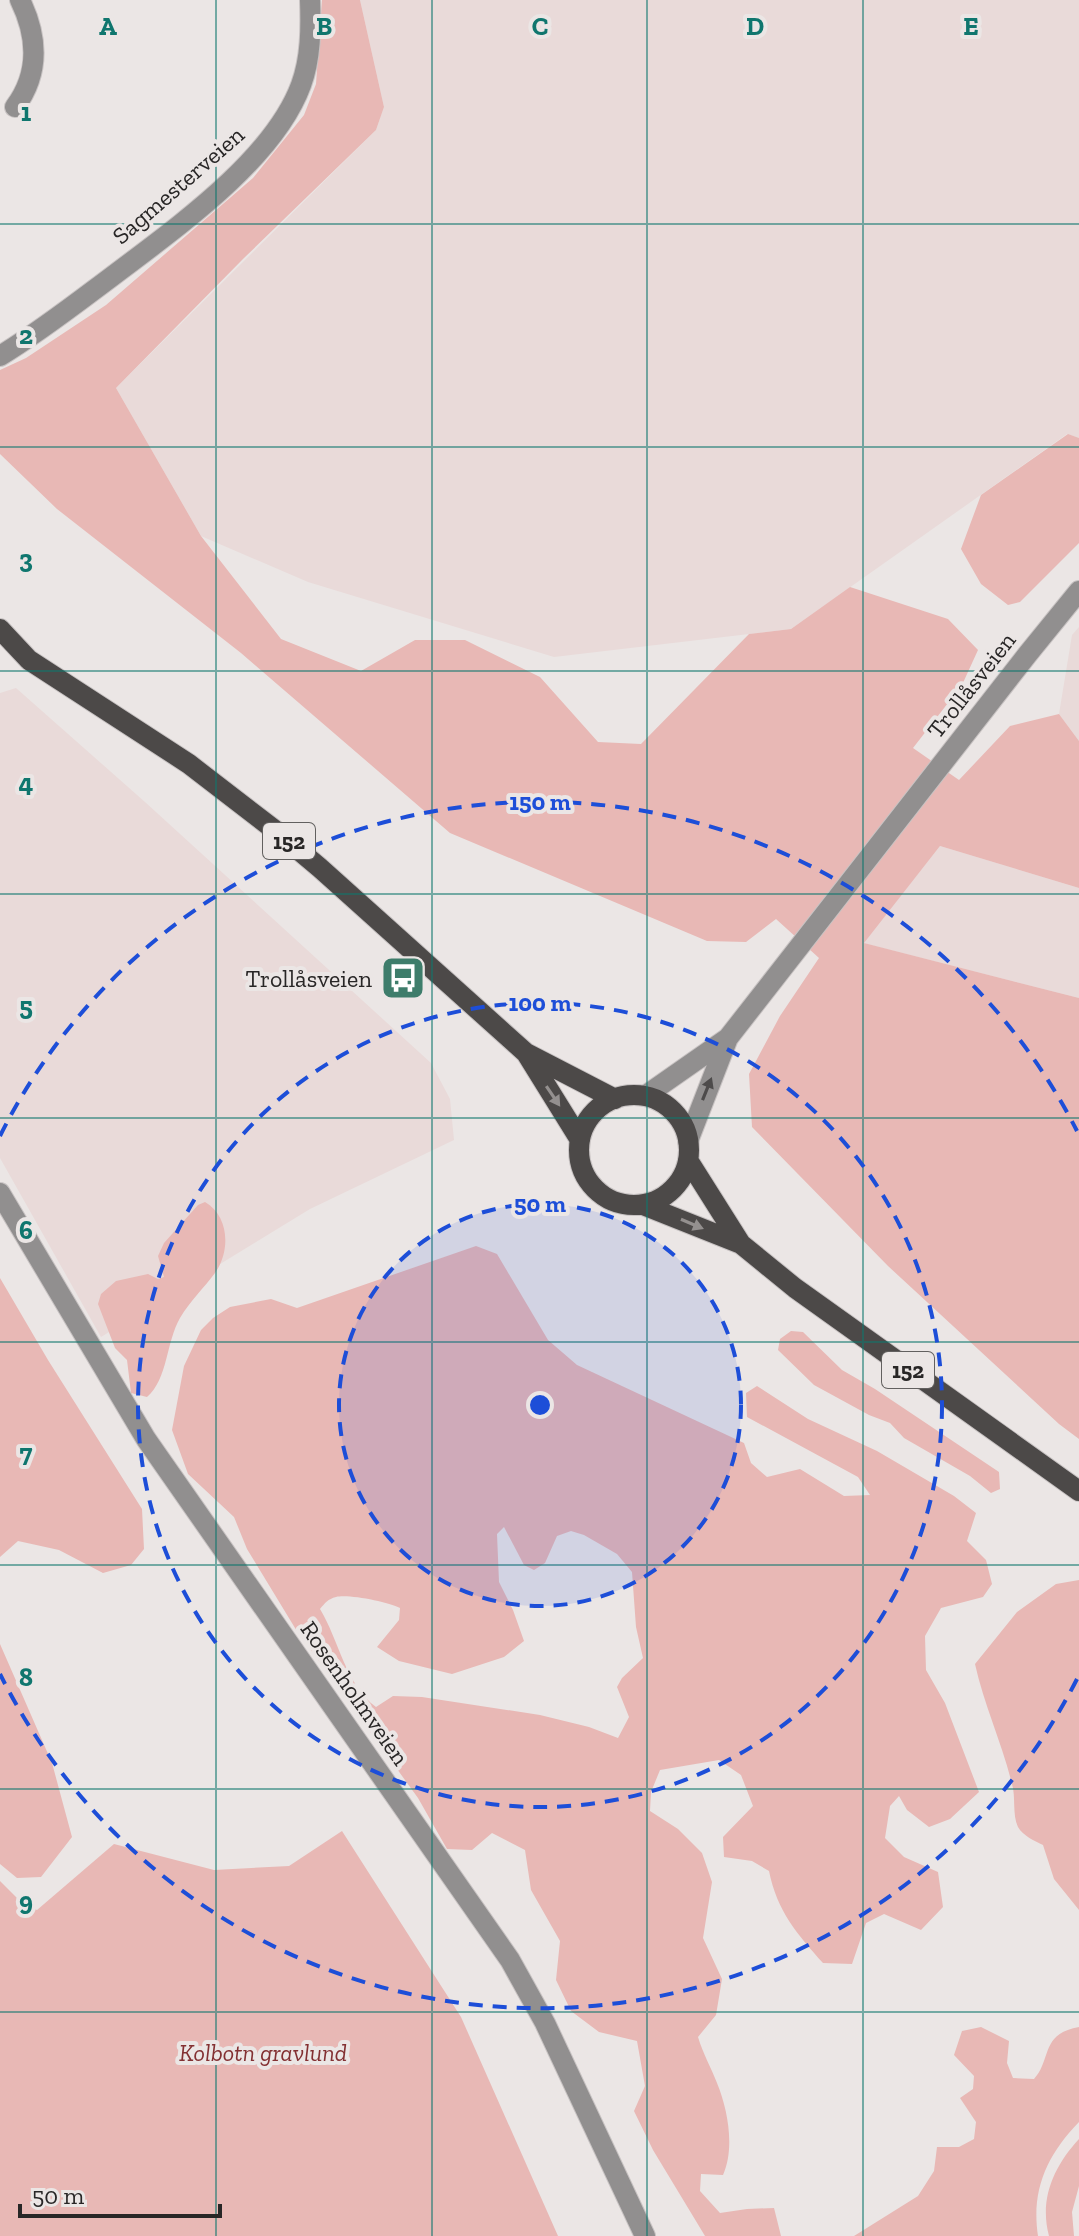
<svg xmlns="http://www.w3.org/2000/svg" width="1079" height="2236" font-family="'Zilla Slab',serif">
	<rect width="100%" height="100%" fill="#ebe6e5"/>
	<path fill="#e9dad9" d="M360 0H1079V438L1067 434 791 629 554 657 308 582 201 536 116 388 376 130 384 107Z
		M1079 627V741L1059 714 1072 635Z
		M16 688 145 802 431 1063 450 1099 454 1140 310 1209 101 1337 0 1158V693Z
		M940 846 1079 888V998L863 943Z"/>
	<path fill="#e8b8b5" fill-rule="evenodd" d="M322 0H360L384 107 376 130 243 259 116 388 201 536 281 639 361 671 415 640H465L540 677 598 742 641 744 749 634 791 629 850 587 948 619 978 650 962 685 913 748 959 780 1010 726 1059 714 1079 741V888L940 846 864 943 1079 998V1439L1059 1424 888 1266 752 1127 749 1074 780 1016 819 958 776 919 746 942 707 941 450 833 241 653 57 509 0 454V370L26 358 106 305 253 178 304 115 316 84Z
		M1068 434 1079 438V543L1020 602 1008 605 981 584 961 549 981 495Z
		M205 1202C229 1216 231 1250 215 1273 204 1288 190 1301 180 1318 166 1342 168 1379 147 1397L131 1393 127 1360 115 1348 98 1304 101 1294 116 1281 148 1274 158 1279 164 1277 158 1256 164 1243 198 1205Z
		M476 1246 497 1254 548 1340 577 1365 744 1443 751 1463 767 1477 800 1469 844 1496 870 1495 858 1477 747 1417 746 1393 757 1386 808 1419 877 1451 954 1496 976 1513 967 1541 986 1560 992 1584 983 1597 941 1608 925 1636 926 1670 945 1703 979 1792 950 1819 929 1827 907 1810 899 1796 890 1806 885 1838 904 1857 938 1872 943 1907 921 1930 884 1914 866 1923 852 1964 823 1963C797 1934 777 1911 769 1871L752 1861 724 1857 723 1837 753 1806 741 1775 719 1760 660 1770 651 1792 650 1811 678 1829 702 1853 712 1882 703 1938 722 1979 716 2015 698 2037C703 2054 711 2067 717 2083 728 2110 735 2148 723 2175L701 2174 700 2191 720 2213 747 2209 774 2208 781 2236H705L653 2150 634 2111 645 2086 637 2041 599 2032 571 2011 556 1980 560 1941 531 1890 525 1850 492 1833 472 1850 447 1849 418 1798 295 1628 247 1549 234 1517 188 1474 172 1430 184 1366 201 1330 213 1318 230 1307 271 1299 297 1308ZM504 1527 524 1565 534 1570 545 1563 557 1536 571 1531 584 1535 617 1554 632 1572 636 1627 643 1658 622 1678 617 1687 629 1717 618 1738 589 1727 540 1715 422 1697 393 1696 376 1707C345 1684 339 1640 320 1609 325 1603 328 1599 336 1597 349 1594 388 1602 400 1608L399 1620 377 1647 399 1661 452 1674 504 1657 524 1641 513 1610 499 1582 497 1534Z
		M0 1278 48 1360 142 1509 144 1549 131 1565 103 1573 59 1550 18 1541 0 1557Z
		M791 1331 803 1332 842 1370 875 1389 999 1472 1000 1489 991 1493 970 1476 904 1438 890 1423 869 1415 814 1385 778 1350 780 1339Z
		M1079 1580V1910L1054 1879 1043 1845C1035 1841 1023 1836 1018 1827 1012 1814 1016 1797 1012 1784 1002 1743 984 1705 975 1664L1017 1612 1056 1584Z
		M0 1644 52 1763 72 1837 41 1877 17 1878 0 1864Z
		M342 1831 461 2017 558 2236H0V1881L22 1903 37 1910 114 1844 214 1870 289 1866Z
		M981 2027 1009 2041 1007 2063 1013 2078 1034 2079C1052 2059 1040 2034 1079 2027V2122C1047 2155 1031 2190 1038 2236H854L918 2196 934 2171 937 2147H959L974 2139 976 2122 960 2098 973 2089 974 2076 954 2055 962 2031Z
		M1079 2139V2186L1072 2212 1074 2236H1049C1039 2199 1054 2166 1079 2139Z"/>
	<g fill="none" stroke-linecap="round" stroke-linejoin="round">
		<g stroke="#c8c3c3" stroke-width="22">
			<path id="minor" d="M15 107C40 73 38 37 20 0
				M0 356C38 333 74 305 110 278 173 230 273 161 301 85 311 58 311 28 310 0"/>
		</g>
		<g stroke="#c8c3c3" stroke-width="22">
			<path id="tertiary" d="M645 1096 728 1038
				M688 1141 728 1038 1027 655 1079 591
				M0 1193 146 1439 510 1960 545 2023 645 2236"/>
		</g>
		<g stroke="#c8c3c3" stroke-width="22">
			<path id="primary" d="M0 629 29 660 189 764 276 831 320 868 526 1053 615 1099
				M526 1053 580 1140
				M579 1150a55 55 0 1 1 110 0a55 55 0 1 1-110 0Z
				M688 1160 741 1244 795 1288 1079 1491
				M643 1205 741 1244"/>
		</g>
		<use href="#minor" stroke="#918f8f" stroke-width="20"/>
		<use href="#tertiary" stroke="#918f8f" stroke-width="20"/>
		<use href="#primary" stroke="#4c4948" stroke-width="20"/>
	</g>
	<defs><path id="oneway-solid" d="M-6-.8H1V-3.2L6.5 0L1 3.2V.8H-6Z" transform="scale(2)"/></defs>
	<use fill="#4d4b4b" href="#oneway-solid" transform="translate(707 1089) rotate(-68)"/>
	<g fill="#94908f">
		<use href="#oneway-solid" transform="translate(553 1096) rotate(56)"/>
		<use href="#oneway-solid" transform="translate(692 1224) rotate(23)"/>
	</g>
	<path fill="none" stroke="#0f766e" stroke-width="2" stroke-opacity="0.55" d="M216 0V2236M432 0V2236M647 0V2236M863 0V2236M0 224H1079M0 447H1079M0 671H1079M0 894H1079M0 1118H1079M0 1342H1079M0 1565H1079M0 1789H1079M0 2012H1079"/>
	<circle cx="540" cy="1405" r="201" fill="#1d4ed8" fill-opacity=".12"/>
	<g fill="none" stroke="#1d4ed8" stroke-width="4" stroke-dasharray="14 10">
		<circle cx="540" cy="1405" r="201"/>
		<circle cx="540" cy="1405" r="402"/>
		<path d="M1077 1679A603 603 0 0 1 0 1674M0 1136A603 603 0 0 1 1077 1131"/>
	</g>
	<defs>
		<g id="bus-square" transform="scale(2.3)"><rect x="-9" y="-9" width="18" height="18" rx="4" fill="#3e7d6b" stroke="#ebe6e5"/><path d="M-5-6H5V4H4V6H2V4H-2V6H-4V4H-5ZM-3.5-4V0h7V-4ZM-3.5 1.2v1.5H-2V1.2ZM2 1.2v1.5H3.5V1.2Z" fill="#fff"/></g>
	</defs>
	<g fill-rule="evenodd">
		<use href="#bus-square" x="403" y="978"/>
	</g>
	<g text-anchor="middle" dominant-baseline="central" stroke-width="8" stroke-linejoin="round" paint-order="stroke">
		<g fill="#ebe6e5" stroke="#62605f" stroke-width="2">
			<rect x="263" y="823" width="52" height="36" rx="6"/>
			<rect x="882" y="1352" width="52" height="36" rx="6"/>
		</g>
		<g font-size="22" font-weight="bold" fill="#282626">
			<text x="289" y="841">152</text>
			<text x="908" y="1370">152</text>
		</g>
		<g font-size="24" fill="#282626" stroke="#ebe6e5">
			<text transform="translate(178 185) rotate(-41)">Sagmesterveien</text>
			<text transform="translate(971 685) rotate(-52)">Trollåsveien</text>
			<text transform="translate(355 1693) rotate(55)">Rosenholmveien</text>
		</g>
		<g font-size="24" fill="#282626" stroke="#ebe6e5" text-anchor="end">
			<text x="372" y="978">Trollåsveien</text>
		</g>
		<g font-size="24" font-style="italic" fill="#833032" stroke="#ebe6e5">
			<text x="263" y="2052">Kolbotn gravlund</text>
		</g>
	</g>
	<g font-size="26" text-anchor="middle" font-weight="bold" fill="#0f766e" stroke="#ebe6e5" stroke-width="8" stroke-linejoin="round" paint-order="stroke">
		<text x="108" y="35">A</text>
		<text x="324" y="35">B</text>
		<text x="540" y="35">C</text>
		<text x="755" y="35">D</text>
		<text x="971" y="35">E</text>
		<text x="26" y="121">1</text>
		<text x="26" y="344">2</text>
		<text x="26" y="568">3</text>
		<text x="26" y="792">4</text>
		<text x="26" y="1015">5</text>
		<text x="26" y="1239">6</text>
		<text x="26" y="1462">7</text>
		<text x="26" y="1686">8</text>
		<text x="26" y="1910">9</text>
	</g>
	<circle cx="540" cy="1405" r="12" fill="#1d4ed8" stroke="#ebe6e5" stroke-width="4"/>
	<g font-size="24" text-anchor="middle" font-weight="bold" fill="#1d4ed8" stroke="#ebe6e5" stroke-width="8" stroke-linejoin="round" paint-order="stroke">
		<text x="540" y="810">150 m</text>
		<text x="540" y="1011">100 m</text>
		<text x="540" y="1212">50 m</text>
	</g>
	<path d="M20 2204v12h200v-12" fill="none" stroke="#282626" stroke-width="4"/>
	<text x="32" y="2204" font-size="24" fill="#282626" stroke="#ebe6e5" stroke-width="6" paint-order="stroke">50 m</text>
</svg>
